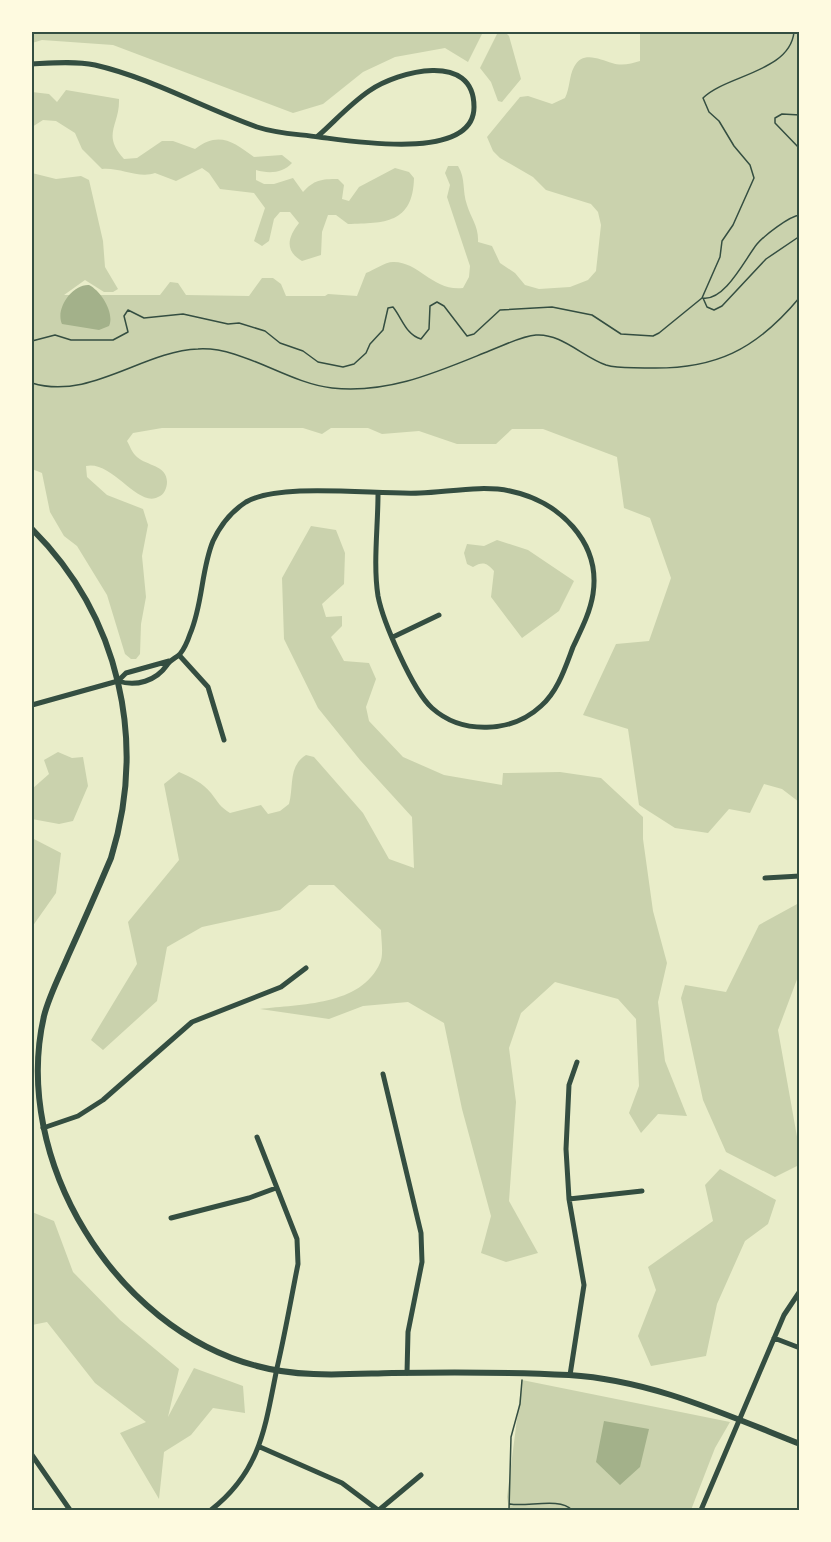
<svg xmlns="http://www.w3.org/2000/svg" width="831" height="1542" font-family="Lora,serif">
	<rect width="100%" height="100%" fill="#e9edc9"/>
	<path fill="#cad2ad" d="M32 32H483L468 62 445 48 395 57 363 72 323 104 293 113 113 45 42 40 32 43Z
		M498 32H505L509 36 521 79 502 102 498 101 491 82 480 68Z
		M640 32H799V802L782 789 764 784 750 813 729 809 708 833 675 828 639 805 628 729 583 715 616 644 649 641 671 578 650 518 624 508 617 457 543 429H512L496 444H457L419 431 382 434 368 428H331L322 434 303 428H162L133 433 127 441C130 446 132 453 137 457 147 466 167 465 167 482 167 488 164 495 158 497 138 508 112 460 86 466L87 477 107 495 143 509 148 525 142 556 146 597 141 624 140 654 136 659H131L125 654 107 595 77 546 64 536 50 512 42 473 32 469V173L56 179 81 176 89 180 103 241 105 267 118 289 113 292H104L85 280 64 295H160L170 282 178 283 186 295 249 296 262 278H273L281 284 286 296H325L328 294 357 296 366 273C374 270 385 262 393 262 418 261 434 292 463 288L469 277 470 266 447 197 450 185 445 173 448 166H458C466 179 462 191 467 205 471 218 479 227 478 242L492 246 500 263 515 273 525 285 539 289 570 287 588 280 596 271 601 225 598 212 591 204 546 190 533 177 500 158 493 151 487 137 520 97 528 96 552 104 565 98C570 88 569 76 574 67 583 50 600 60 612 63 621 66 631 64 640 61Z
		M66 90 119 99C120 126 101 134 124 159L137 158 162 141H173L195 149C218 131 233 141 254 157L282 155 292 163C283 173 269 174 256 170V180L264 184H274L293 178 303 192C314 180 321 179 338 179L344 185 342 199 349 201 359 187 395 168 409 172 414 178C413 224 384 223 348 224L336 215H328L322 232 321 255 302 261C284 251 288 237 299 223L290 212H280L274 219 269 241 262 246 254 241 265 208 254 193 220 189 209 173 202 168 176 181 155 173C139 179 119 167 102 169L82 149 75 133 56 121 43 120 32 127V92L49 94 57 102Z
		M311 526 336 530 345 553 344 584 322 604 326 617 342 616V626L331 637 344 661 369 663 376 679 366 707 369 721 403 757 444 775 502 785 503 773 560 772 601 778 643 817V839L653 911 667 963 658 1002 665 1061 687 1116 658 1114 641 1133 629 1113 639 1086 636 1019 618 999 555 982 521 1013 509 1048 516 1102 509 1201 538 1253 506 1262 481 1253 491 1216 462 1109 444 1023 408 1002 363 1006 329 1019 260 1009C300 1004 361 1006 380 963 384 955 381 939 381 930L334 885H309L280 910 202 927 167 947 157 1001 103 1050 91 1040 137 964 128 922 179 860 164 784 179 772C191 777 203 783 211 793 218 802 220 807 230 813L261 805 268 814 280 811 289 804C294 786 288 766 306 755L314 757 363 813 389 859 414 868 412 817 360 760 318 708 284 639 282 578Z
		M497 540 528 550 574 581 559 611 522 638 491 597 494 571C487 563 483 561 473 567L467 564 464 553 467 544 484 546Z
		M58 752 72 758 83 757 88 786 73 821 59 824 32 819V789L49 774 44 760Z
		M32 838 61 853 56 893 32 927Z
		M799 903V974L778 1030 799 1148V1165L775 1177 726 1152 703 1100 681 998 685 985 726 992 759 925Z
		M720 1169 776 1200 768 1224 745 1241 717 1304 706 1356 651 1366 638 1336 656 1290 648 1267 713 1221 705 1185Z
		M32 1212 54 1221 73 1272 120 1320 179 1369 168 1417 194 1368 243 1386 245 1413 213 1408 191 1435 164 1452 159 1499 120 1433 146 1422 95 1383 47 1322 32 1325Z
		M522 1380 730 1422 715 1448 691 1510H509L507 1497Z"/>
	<path fill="#a3b18a" d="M89 285C101 291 115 313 109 326L99 330 62 324C55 309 72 284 89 285Z
		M604 1421 649 1429 640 1467 620 1485 596 1462Z"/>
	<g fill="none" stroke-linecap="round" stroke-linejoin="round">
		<path stroke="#344e41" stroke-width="1.5" d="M800 115 782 114 775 118V123L800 149
			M703 298C725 301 745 259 757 244 764 236 789 216 800 215
			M703 298 707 307 714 310 722 306 766 259 800 236
			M32 341 55 335 71 340H113L128 332 124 316 128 310 144 318 183 314 228 324 239 323 265 331 280 343 303 351 318 362 343 367 354 364 366 353 370 344 383 330 388 308 393 307C402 318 406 335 421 339L429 329 430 306 437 302 444 306 467 336 474 334 500 310 552 307 592 315 621 334 653 336 659 333 702 298 720 257 722 241 733 225 754 178 750 165 734 146 719 121 709 112 703 98C726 75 790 72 794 32
			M32 383C89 401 143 351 198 349 242 346 287 383 332 388 389 394 437 372 489 351 503 346 521 336 536 335 561 333 583 357 606 365 619 369 634 367 647 368 715 370 756 350 800 297
			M510 1504C528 1507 560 1497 572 1510
			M509 1510 511 1437 520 1404 522 1380"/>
		<path stroke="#344e41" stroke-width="5" d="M32 64C52 63 75 61 95 65 151 78 203 108 257 127 278 134 298 134 319 137 351 141 474 162 474 107 474 51 398 71 369 91 350 104 334 122 318 136
			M393 637 439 615
			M179 655 208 687 224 740
			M118 681C136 687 156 681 167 665 170 660 176 658 180 654 184 649 188 640 190 634 203 604 201 570 213 541 220 526 232 511 246 502 280 482 376 495 420 493 448 492 482 485 510 491 559 501 601 542 593 594 590 613 581 630 573 647 565 668 558 691 541 706 512 733 462 735 432 708 413 691 383 622 378 596 373 564 378 527 378 494
			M32 705 118 681 126 673 169 661
			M765 878 800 876
			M383 1074 421 1233 422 1262 408 1332 407 1373
			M43 1128 78 1116 103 1100 192 1022 281 987 306 968
			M569 1199 642 1191
			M171 1218 249 1198 276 1188
			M774 1338 800 1348
			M570 1375 584 1285 569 1199 566 1149 569 1085 577 1062
			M260 1447 342 1483 378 1510
			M32 1455 70 1510
			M211 1510C261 1471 265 1427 277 1368 285 1334 291 1299 298 1264L297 1239 257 1137
			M379 1510 421 1475
			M701 1510 784 1315 800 1291"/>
		<path stroke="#344e41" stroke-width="6" d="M32 529C120 617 147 741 111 858 97 891 83 923 68 956 60 975 49 996 44 1016 11 1159 115 1329 257 1366 300 1378 348 1374 392 1373 451 1372 510 1372 569 1375 651 1380 724 1414 800 1444"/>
	</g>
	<rect width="831" height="1542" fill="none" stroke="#fefae0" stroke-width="66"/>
	<rect x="33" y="33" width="765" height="1476" fill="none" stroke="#344e41" stroke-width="2"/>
</svg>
